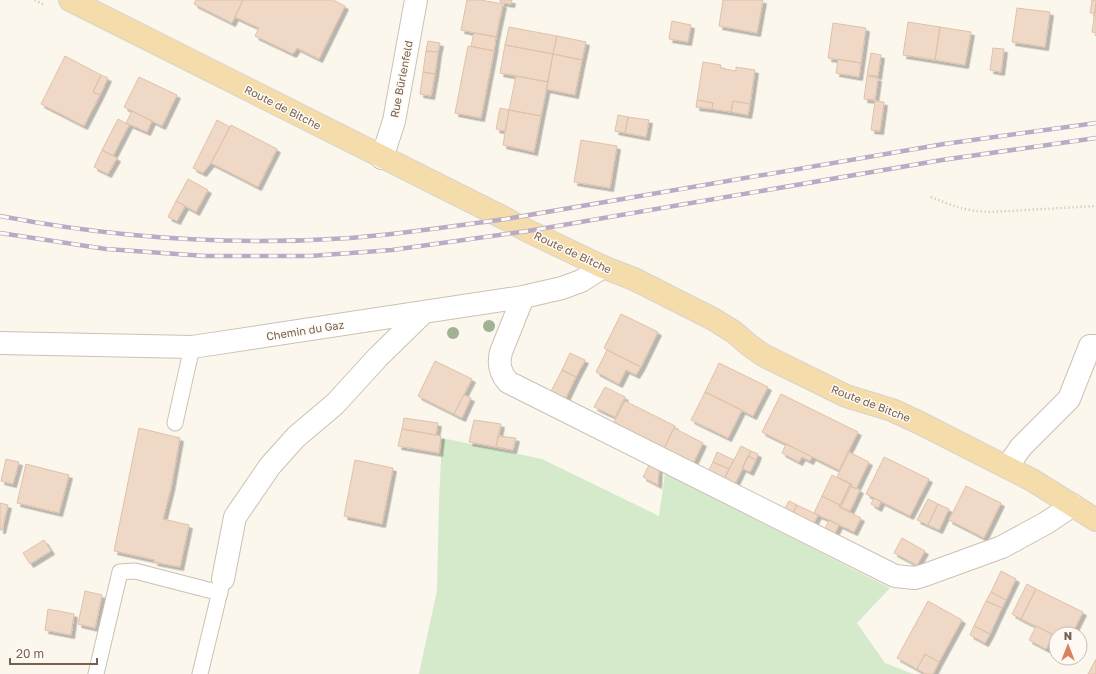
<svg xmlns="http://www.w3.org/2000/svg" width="1096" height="674" font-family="'Golos Text',sans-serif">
	<defs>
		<filter id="shadow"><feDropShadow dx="3.5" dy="3.5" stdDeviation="0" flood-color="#0004"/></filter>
	</defs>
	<rect width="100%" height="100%" fill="#fbf7ed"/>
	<path fill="#d5e9cb" d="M442 438 542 459 659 516 665 473 890 588 857 623 885 663 913 674H419L437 590 439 501Z"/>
	<path fill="#efd9c6" stroke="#e0c1a8" filter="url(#shadow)" d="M196 0H243L232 23 194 4Z
		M243 0H333L345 6 319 59 297 48 293 54 255 36 259 28 235 17Z
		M467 0H480L503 4 496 37 461 30Z
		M500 0H512L511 4 500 2Z
		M723 0H763L757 33 719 26Z
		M1092 0 1096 1 1095 13H1090Z
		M1096 4V33L1092 32Z
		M1017 8 1050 12 1045 47 1012 42Z
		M672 21 691 25 688 42 669 39Z
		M908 22 940 27 935 60 903 55Z
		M833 23 866 28 861 63 828 58Z
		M509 27 557 36 553 54 505 45Z
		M940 27 971 32 965 65 935 60Z
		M474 33 496 37 494 51 471 46Z
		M557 36 586 42 582 60 553 54Z
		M428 41 440 43 438 52 426 51Z
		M505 45 553 54 548 82 500 73Z
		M468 46 494 51 481 118 455 113Z
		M993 48 1004 49 1001 72 990 70Z
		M426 51 438 52 435 74 423 72Z
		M871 53 881 55 878 76 867 75Z
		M553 54 582 60 575 95 546 89Z
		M65 56 101 75 93 92 100 95 84 126 41 104Z
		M838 59 861 63 859 77 836 73Z
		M703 62 721 65 720 68 736 71V67L755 70 750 104 733 101 731 112 712 109 713 103 697 100Z
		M423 72 435 74 431 96 420 94Z
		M101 75 108 78 100 95 93 92Z
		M516 76 548 82 541 116 509 110Z
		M867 76 878 78 875 100 864 99Z
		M139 77 177 95 162 126 124 107Z
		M697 100 713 103 712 109 696 107Z
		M733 101 750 104 748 115 731 112Z
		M875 101 884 102 880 131 871 130Z
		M500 108 509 110 505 131 496 129Z
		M509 110 541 116 534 152 503 145Z
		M132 111 152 121 147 132 126 123Z
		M618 115 628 117 625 133 615 131Z
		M628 117 649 120 646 137 625 133Z
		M118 119 129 125 113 156 102 150Z
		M217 120 230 127 211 163 203 173 193 168Z
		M231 125 277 149 258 187 211 163Z
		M581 140 617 146 610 188 574 182Z
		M102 150 117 158 108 174 94 167Z
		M188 179 208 190 196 212 176 201Z
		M176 201 185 206 177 221 168 217Z
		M621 314 658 332 641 367 604 348Z
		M607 350 641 367 636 375 626 370 619 384 596 372Z
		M570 353 585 360 576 377 562 370Z
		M435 361 472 379 454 414 418 396Z
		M719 363 768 387 753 416 705 392Z
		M562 370 576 377 563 404 548 397Z
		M605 387 625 397 615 417 594 407Z
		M705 392 742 410 728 438 691 420Z
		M781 394 858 432 839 470 762 432Z
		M464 395 471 398 462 418 454 414Z
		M625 401 675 426 662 453 611 428Z
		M404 418 438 423 436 435 402 429Z
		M474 420 501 424 496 447 469 442Z
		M139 428 180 438 171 488 163 519 189 525 180 567 154 562 155 560 114 551Z
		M674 428 703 443 691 468 662 453Z
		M402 429 441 436 439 453 398 446Z
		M498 436 516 438 513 450 496 447Z
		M786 444 812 457 810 461 802 457 799 462 782 453Z
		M741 446 751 451 733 488 722 483Z
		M751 451 758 454 756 460 748 456Z
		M717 452 734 460 729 469 713 462Z
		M849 452 869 462 856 489 851 486 852 484 837 477Z
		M748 456 756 460 750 472 742 468Z
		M884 457 929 479 910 516 866 494Z
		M6 459 19 462 13 484 1 481Z
		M355 460 393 468 382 524 344 516Z
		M713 462 729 469 722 483 706 475Z
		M650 463 659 467 658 485 643 477Z
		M26 464 69 475 59 513 17 503Z
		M832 475 850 484 840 505 822 496Z
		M851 486 860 490 850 511 841 507Z
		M966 486 1001 503 984 538 949 520Z
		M822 496 840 505 839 507 861 518 854 532 814 513Z
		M874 498 881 502 878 508 871 504Z
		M928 499 938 504 928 525 917 520Z
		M789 501 797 505 792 516 783 512Z
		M0 503 8 505 2 530H0Z
		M938 504 949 509 939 530 928 525Z
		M797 505 818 515 812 527 792 516Z
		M829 520 839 525 835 533 825 529Z
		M902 538 925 551 917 565 894 553Z
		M44 540 51 551 30 564 23 553Z
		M1001 571 1016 579 1006 600 991 592Z
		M1027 584 1036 589 1021 619 1012 614Z
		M1036 589 1083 612 1072 634H1056V636L1021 619Z
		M85 591 102 595 95 628 78 624Z
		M991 592 1006 600 1002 608 986 601Z
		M928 601 962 620 939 662 925 654 917 669 897 658Z
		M986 601 1002 608 990 634 974 626Z
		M48 609 74 614 71 635 45 630Z
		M974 626 990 634 985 643 970 635Z
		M1036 626 1053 635 1046 649 1029 640Z
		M925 654 939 662 933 674H926L917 669Z
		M1096 659V674H1088Z"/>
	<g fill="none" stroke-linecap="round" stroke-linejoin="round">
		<g stroke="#cdc0b2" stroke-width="17">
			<path id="lane" d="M175 423 192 347
				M96 674 120 572 135 571 220 593
				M200 674 222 583"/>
		</g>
		<g stroke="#cdc0b2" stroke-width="24">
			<path id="street" d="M382 158 394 121 416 0
				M523 297 501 352C498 364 500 373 508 382L895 576 915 578 925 575 1002 547 1046 523 1073 505
				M0 343 192 347 523 297 562 288 581 281 603 267
				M1007 467 1021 447 1069 399 1090 346H1096
				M223 579 235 517 270 466 296 437 335 404 378 357 424 312"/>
		</g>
		<g stroke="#d9d2ce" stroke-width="24">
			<path id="primary" d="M70 0 506 219 528 231 603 267 634 279 713 319 734 332 749 345 763 355 846 396 892 410 920 423 1032 480 1096 520"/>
		</g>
		<path stroke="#d5bca8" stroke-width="2.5" stroke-dasharray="1 3" stroke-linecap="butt" d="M35 0 44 5
			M931 197C953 206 965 211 990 212L1096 206"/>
		<use href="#lane" stroke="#fff" stroke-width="15"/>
		<use href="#street" stroke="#fff" stroke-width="22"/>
		<use href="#primary" stroke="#f4ddab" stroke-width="22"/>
		<g stroke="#bbaac6" stroke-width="4.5">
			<path id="rail" d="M0 216C115 238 233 246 350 238 402 234 454 226 506 219L944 144 1096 123
				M0 233 106 249 205 256H310L392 250 528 231 942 160 1096 138"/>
		</g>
		<use href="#rail" stroke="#fefaf3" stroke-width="3" stroke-dasharray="9" stroke-linecap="butt"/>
	</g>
	<g fill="#9fb293">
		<circle cx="489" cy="326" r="6"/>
		<circle cx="453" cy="333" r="6"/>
	</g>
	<g text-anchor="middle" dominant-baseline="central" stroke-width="3" stroke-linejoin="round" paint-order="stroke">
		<g font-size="11" fill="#766050" stroke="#fefaf3">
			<text transform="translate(401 79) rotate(-79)">Rue Bürlenfeld</text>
			<text transform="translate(283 107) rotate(27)">Route de Bitche</text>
			<text transform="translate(573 252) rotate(25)">Route de Bitche</text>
			<text transform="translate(305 330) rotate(-9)">Chemin du Gaz</text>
			<text transform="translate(871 403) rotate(21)">Route de Bitche</text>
		</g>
	</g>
	<g transform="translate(1068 646)"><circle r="19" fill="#fefaf3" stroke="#c8bcb2"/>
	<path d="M0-3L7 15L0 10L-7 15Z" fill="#db805c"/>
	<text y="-6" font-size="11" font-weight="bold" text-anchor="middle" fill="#766050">N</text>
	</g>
	<path d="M10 658v6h87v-6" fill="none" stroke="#766050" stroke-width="2"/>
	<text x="16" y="658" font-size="12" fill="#766050" stroke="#fefaf3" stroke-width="3" paint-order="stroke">20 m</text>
</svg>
